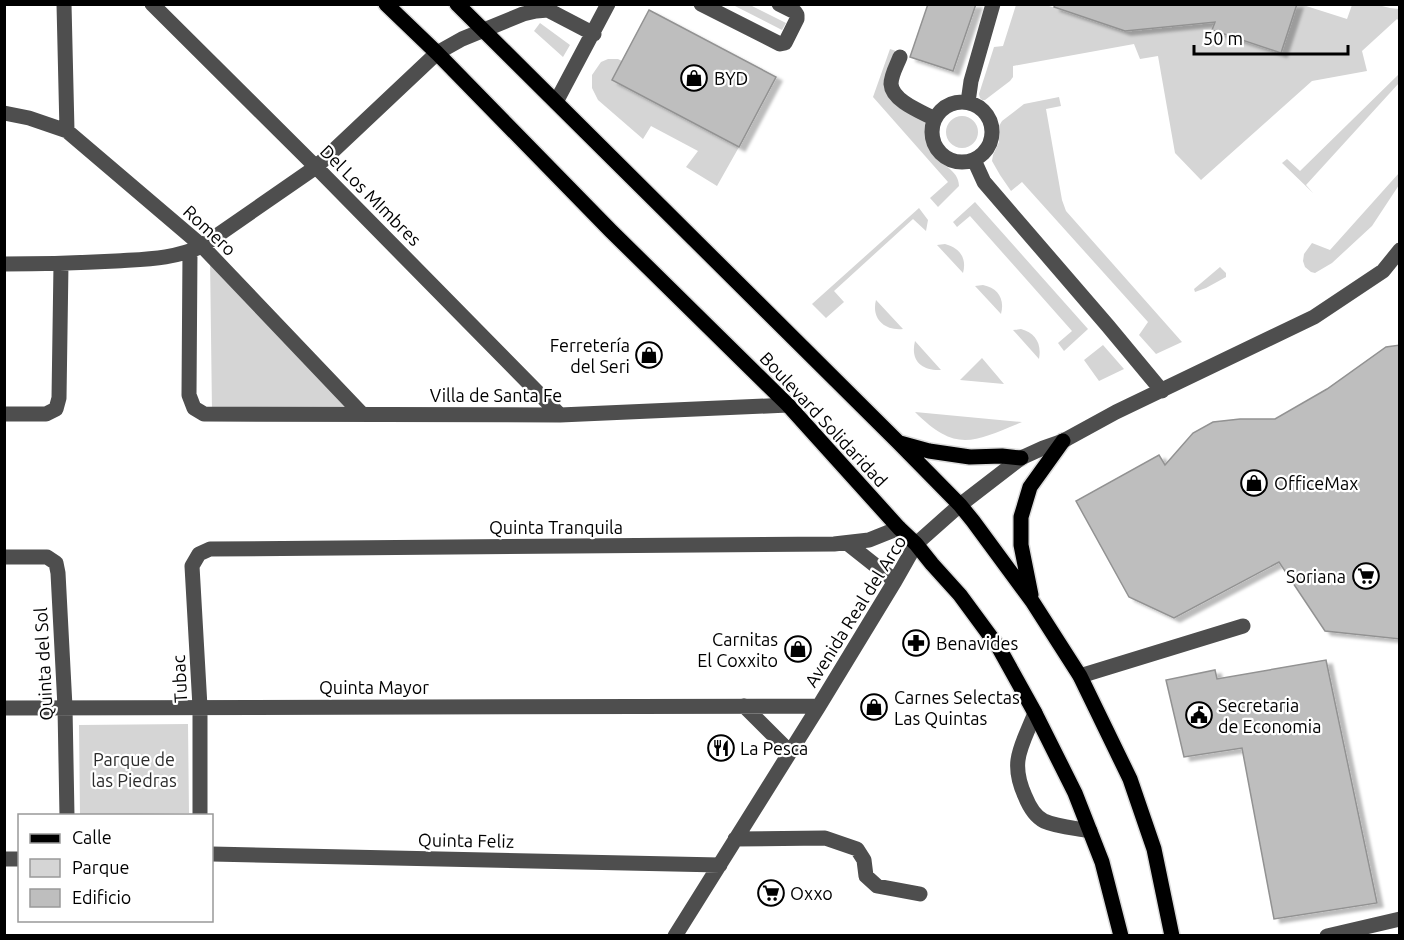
<svg xmlns="http://www.w3.org/2000/svg" width="1404" height="940" font-family="Ubuntu,sans-serif">
	<defs>
		<filter id="shadow"><feDropShadow dx="6" dy="4" stdDeviation="1.5" flood-color="#0004"/></filter>
	</defs>
	<rect width="100%" height="100%" fill="#fff"/>
	<path fill="#d5d5d5" d="M733 5H750L786 23 782 30Z
		M1016 5H1046L1125 31 1188 25 1195 5 1219 9 1212 31 1281 53 1297 5H1303L1347 19 1352 5H1378L1390 8 1399 9V21L1397 19 1362 51 1367 71 1312 81 1201 180 1175 153 1158 56 1140 59 1134 44 1013 66V77L1010 81 985 100H982L980 98 979 94 994 47 1003 46Z
		M540 23 570 45 563 57 534 31Z
		M890 49 896 51 884 81 927 122C926 133 926 143 931 152 939 165 959 169 959 186L938 207 930 198 948 182 873 97Z
		M608 59H618L622 61 612 80 739 147 717 186 686 167 698 151 651 126 643 139 598 100 592 88V75L601 62Z
		M1399 74V83L1306 185 1313 193 1282 163 1287 159 1300 171Z
		M1059 97 1061 106 1046 109 1062 200 1066 211 1182 342 1156 354 1139 335 1148 322 1022 182 1011 191 1000 175 992 161 993 155 999 142V126L1002 121 1024 104Z
		M946 132a16 16 0 1 1 32 0a16 16 0 1 1-32 0Z
		M1399 173V185L1372 226 1332 263 1315 273 1311 272 1305 267 1303 261 1304 254 1312 243 1330 250Z
		M975 202 1088 329 1064 351 1058 343 1072 331 970 216 957 227 953 222Z
		M919 208 928 220 926 231 913 219 834 291 844 302 826 318 812 304Z
		M945 244C960 248 967 258 963 273L937 245Z
		M210 257 360 413 212 412Z
		M1220 267 1226 273V277L1206 288 1195 292 1194 289Z
		M983 285C998 288 1005 299 1001 314L975 286Z
		M876 300 903 329C885 331 871 319 876 300Z
		M1021 329C1035 333 1042 343 1039 359L1013 330Z
		M915 341 941 370C922 371 910 361 915 341Z
		M1103 345 1124 369 1099 381 1084 360Z
		M982 358 1004 384 960 380Z
		M915 412 1022 422C973 442 956 453 915 412Z
		M188 724 189 813 80 815 79 725Z"/>
	<path fill="#bebebe" stroke="#929292" stroke-width="1.5" filter="url(#shadow)" d="M928 4H976L953 71 910 57Z
		M1055 4H1297L1281 53 1212 30 1215 22 1125 31 1054 7Z
		M649 10 776 77 739 147 612 80Z
		M1400 345V639L1325 631 1279 562 1174 618 1129 597 1076 501 1159 455 1165 465 1193 433 1213 422 1240 419H1275L1327 389 1386 347Z
		M1326 660 1377 903 1274 919 1242 748 1184 757 1166 680 1215 670 1217 679Z"/>
	<g fill="none" stroke-linecap="round" stroke-linejoin="round">
		<g stroke="#dbdbdb" stroke-width="18">
			<path id="major" d="M386 4 437 53 611 231 788 405 899 528 916 544 932 564 960 595 999 648 1035 713 1075 793 1102 862 1121 936
				M457 4 898 442 960 505 973 521 1032 601 1080 676 1130 779 1154 849 1172 936
				M900 443 929 451 970 457 1002 456 1021 458
				M1031 595 1021 545V517L1030 487 1063 441"/>
		</g>
		<path stroke="#4e4e4e" stroke-width="15" d="M64 4 67 131
			M152 4 316 167 560 415
			M701 4 780 44 785 43 797 19V15L795 12 779 4
			M900 57C897 65 891 75 891 84 892 101 922 112 935 119
			M556 102 608 4
			M968 102 971 81 993 4
			M932 132a30 30 0 1 1 60 0a30 30 0 1 1-60 0Z
			M4 113 29 118 67 131 202 246 362 414
			M974 160 984 182 1108 326 1162 391
			M190 251 189 395 194 408 204 414 560 415 788 405
			M4 264C42 264 78 263 116 261 145 259 175 259 202 246L316 167 437 53 462 39 523 14 536 11 548 10 594 34
			M4 414H46L56 409 59 398 61 264
			M847 543 895 581
			M4 557H47L56 563 58 573 65 707 67 816
			M1080 676 1243 626
			M744 706 790 752
			M4 708 819 706
			M1035 713C1022 746 1009 761 1025 796 1029 806 1034 816 1044 821 1058 827 1075 828 1090 831
			M200 816V707L192 566 199 554 210 549 834 544 869 540 899 528
			M735 839 825 838 857 849 864 860 866 876 877 886 920 894
			M212 854 720 865
			M4 859H20
			M675 936 819 706 895 581 916 544 960 505 1021 458 1043 448 1063 441 1116 412 1314 317 1383 271 1400 250
			M1327 936 1400 919"/>
		<use href="#major" stroke="#000" stroke-width="15"/>
	</g>
	<defs>
		<g id="shop-ring" transform="scale(1.35)"><circle r="9.5" fill="#fff" stroke="#000" stroke-width="1.5"/><path d="M-5-2.5h2.3a2.7 3.5 0 0 1 5.4 0H5L5.5 6h-11ZM-1.5-2.5h3a1.5 2.3 0 0 0-3 0Z" fill="#000"/></g>
		<g id="supermarket-ring" transform="scale(1.35)"><circle r="9.5" fill="#fff" stroke="#000" stroke-width="1.5"/><path d="M-6-5.5h2.5l.6 2H6L4.5 2H-2.5L-4.4-4H-6ZM-1.5 3.2a1.3 1.3 0 1 0 .1 0ZM3 3.2a1.3 1.3 0 1 0 .1 0Z" fill="#000"/></g>
		<g id="pharmacy-ring" transform="scale(1.35)"><circle r="9.5" fill="#fff" stroke="#000" stroke-width="1.5"/><path d="M-2-6h4v4h4v4h-4v4h-4v-4h-4v-4h4Z" fill="#000"/></g>
		<g id="civic-ring" transform="scale(1.35)"><circle r="9.5" fill="#fff" stroke="#000" stroke-width="1.5"/><path d="M-.6-6.5H3V-4.5H.6V-3L4-1V1h2V6H-6V1h2V-1L-.6-3ZM-1.2 2.5V6h2.4V2.5Z" fill="#000"/></g>
		<g id="restaurant-ring" transform="scale(1.35)"><circle r="9.5" fill="#fff" stroke="#000" stroke-width="1.5"/><path d="M-5-6h1v4h1v-4h1v4h1v-4h1v5L-1.5 .5V6h-2V.5L-5-1ZM5-6V6H3V1.5H1.5Q1.5-4 5-6Z" fill="#000"/></g>
	</defs>
	<g fill-rule="evenodd">
		<use href="#shop-ring" x="694" y="78"/>
		<use href="#shop-ring" x="649" y="355"/>
		<use href="#shop-ring" x="1254" y="483"/>
		<use href="#supermarket-ring" x="1366" y="576"/>
		<use href="#pharmacy-ring" x="916" y="643"/>
		<use href="#shop-ring" x="798" y="649"/>
		<use href="#shop-ring" x="874" y="707"/>
		<use href="#civic-ring" x="1199" y="715"/>
		<use href="#restaurant-ring" x="721" y="748"/>
		<use href="#supermarket-ring" x="771" y="893"/>
	</g>
	<g text-anchor="middle" dominant-baseline="central" stroke-width="4.5" stroke-linejoin="round" paint-order="stroke">
		<g font-size="18" fill="#000" stroke="#fff" text-anchor="start">
			<text x="714" y="78">BYD</text>
			<text x="630" y="345" text-anchor="end">Ferretería<tspan x="630" dy="21">del Seri</tspan></text>
			<text x="1274" y="483">OfficeMax</text>
			<text x="1346" y="576" text-anchor="end">Soriana</text>
			<text x="778" y="639" text-anchor="end">Carnitas<tspan x="778" dy="21">El Coxxito</tspan></text>
			<text x="936" y="643">Benavides</text>
			<text x="894" y="697">Carnes Selectas<tspan x="894" dy="21">Las Quintas</tspan></text>
			<text x="1218" y="705">Secretaria<tspan x="1218" dy="21">de Economia</tspan></text>
			<text x="740" y="748">La Pesca</text>
			<text x="790" y="893">Oxxo</text>
		</g>
		<g font-size="18" fill="#000" stroke="#fff">
			<text transform="translate(371 195) rotate(45)">Del Los MImbres</text>
			<text transform="translate(210 230) rotate(43)">Romero</text>
			<text x="496" y="395">Villa de Santa Fe</text>
			<text transform="translate(824 419) rotate(47)">Boulevard Solidaridad</text>
			<text x="556" y="527">Quinta Tranquila</text>
			<text transform="translate(855 611) rotate(-58)">Avenida Real del Arco</text>
			<text transform="translate(43 664) rotate(-93)">Quinta del Sol</text>
			<text transform="translate(179 679) rotate(-93)">Tubac</text>
			<text x="374" y="687">Quinta Mayor</text>
			<text transform="translate(466 840) rotate(1)">Quinta Feliz</text>
		</g>
		<g font-size="18" fill="#2c2c2c" stroke="#fff">
			<text x="134" y="759">Parque de<tspan x="134" dy="21">las Piedras</tspan></text>
		</g>
	</g>
	<rect width="1404" height="940" fill="none" stroke="#000000" stroke-width="12"/>
	<rect x="18" y="814" width="195" height="108" fill="#ffffff" stroke="#999999" stroke-width="1.5"/>
	<rect x="30" y="834" width="30" height="9" fill="#000000" stroke="#999999" stroke-width="1.5"/>
	<text x="72" y="844" font-size="18" fill="#000000">Calle</text>
	<rect x="30" y="859" width="30" height="18" fill="#d5d5d5" stroke="#999999" stroke-width="1.5"/>
	<text x="72" y="874" font-size="18" fill="#000000">Parque</text>
	<rect x="30" y="889" width="30" height="18" fill="#bebebe" stroke="#999999" stroke-width="1.5"/>
	<text x="72" y="904" font-size="18" fill="#000000">Edificio</text>
	<path d="M1194 45v9h154v-9" fill="none" stroke="#000000" stroke-width="3"/>
	<text x="1203" y="45" font-size="18" fill="#000000" stroke="#ffffff" stroke-width="4.5" paint-order="stroke">50 m</text>
</svg>
